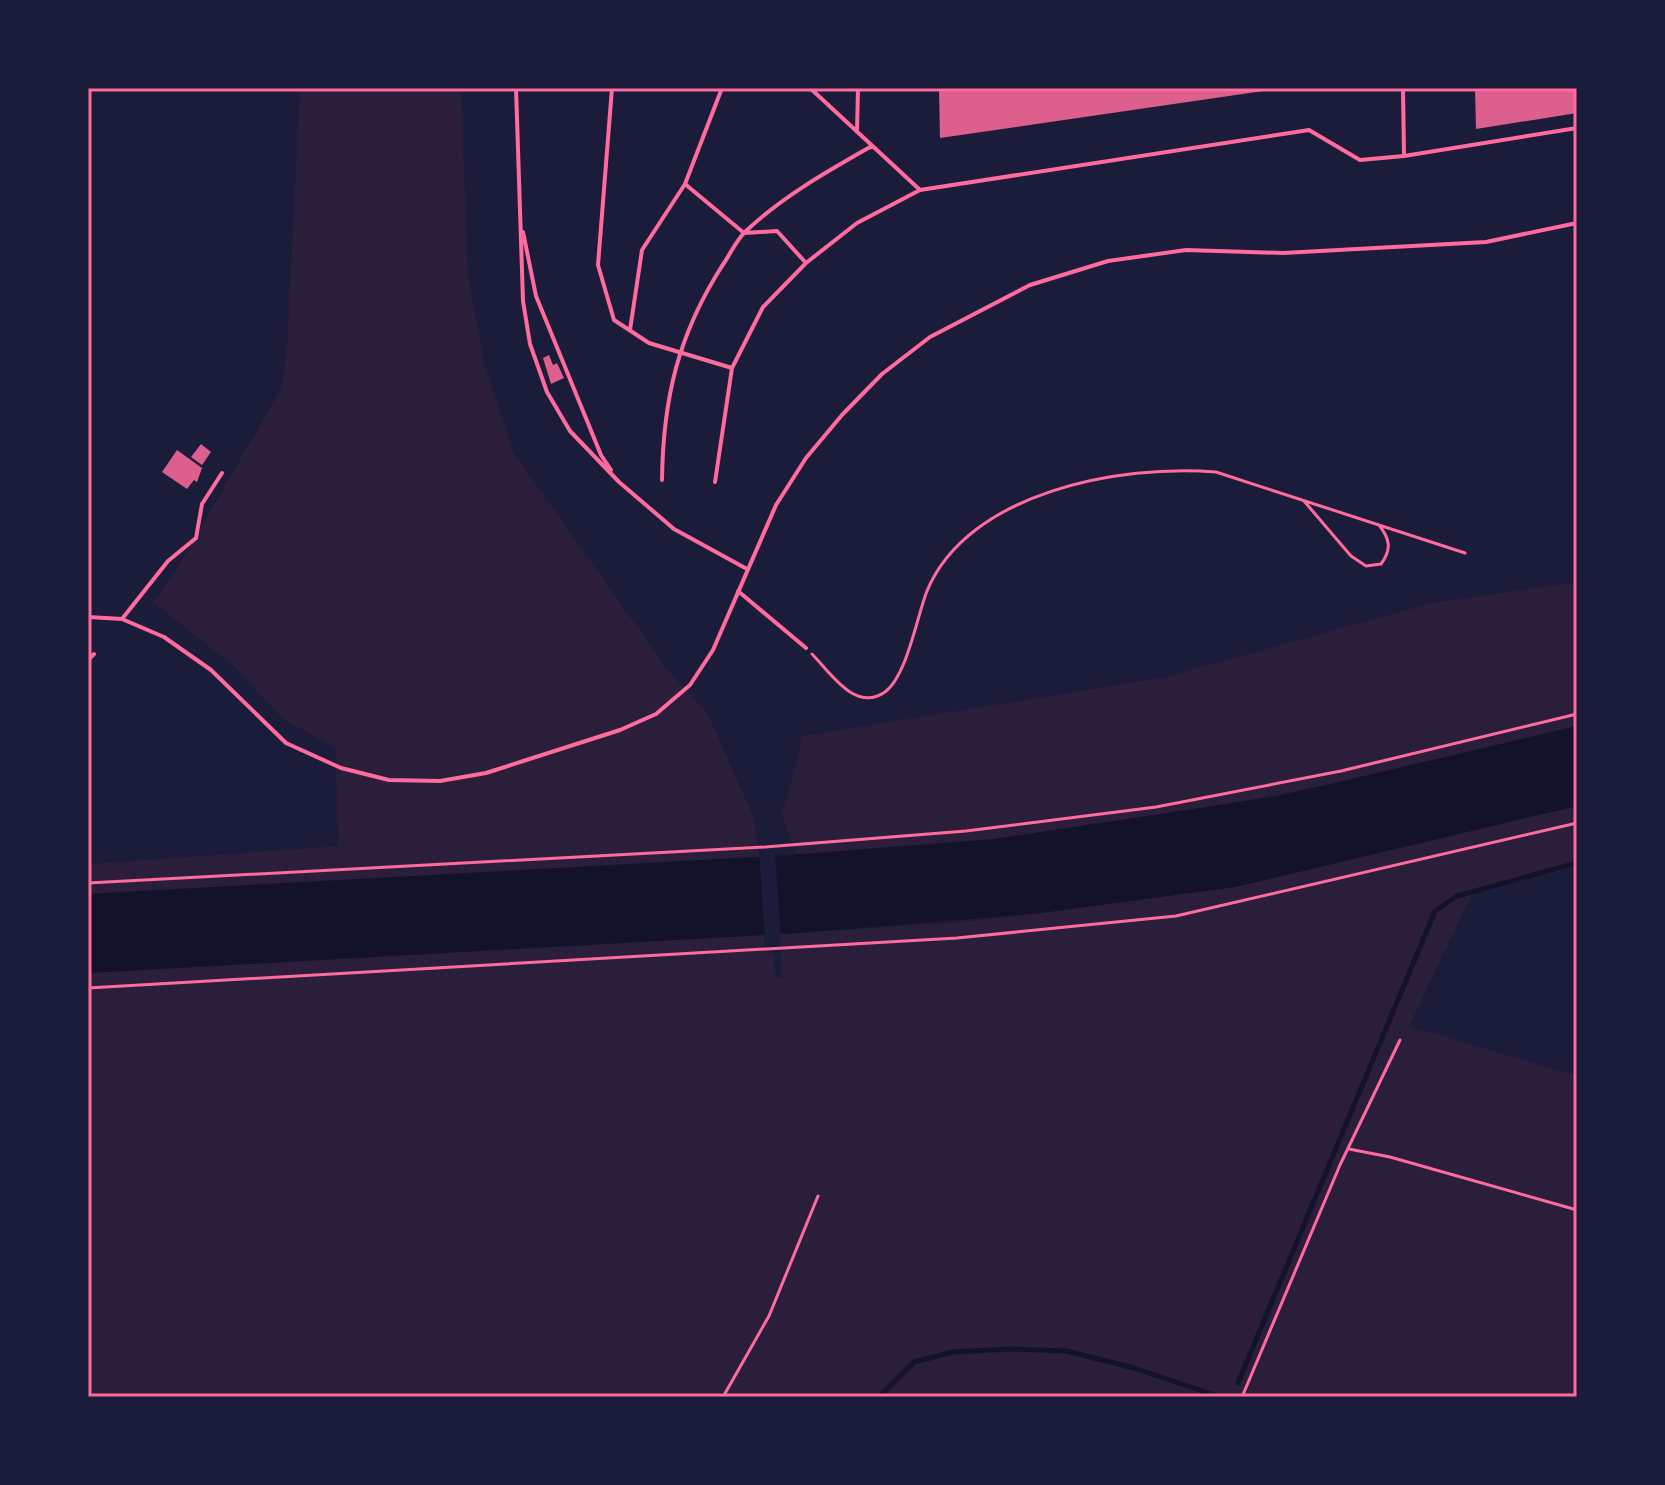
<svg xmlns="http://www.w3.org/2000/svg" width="1665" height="1485" font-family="'Noto Sans',sans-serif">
	<rect width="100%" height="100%" fill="#1b1b3a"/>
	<path fill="#2a1e3b" d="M300 88H461L468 274 484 363 514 453 667 669 708 714 754 818 760 857 88 894V864L339 846 335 748 282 718 234 666 153 602 178 567 281 389 287 349Z
		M1577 582V726L1387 773 1208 808 994 839 797 855 782 816 803 736 1166 677 1432 603Z
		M1577 806V867L1472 894 1409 1026 1577 1076V1397H88V973L764 935 765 953 773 954 775 978H782L779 934 966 922 1235 887Z"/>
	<path fill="#12122b" d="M1577 726V806L1235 887 1042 913 799 933 88 973V894L775 856 994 839 1279 796Z"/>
	<path fill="#1b1b3a" d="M775 852 781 938 765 939 759 853Z"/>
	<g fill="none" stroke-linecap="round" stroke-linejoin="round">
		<path stroke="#12122b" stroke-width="5" d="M1238 1383 1435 911 1457 896 1577 863
			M879 1397 914 1362 953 1352 1010 1349 1066 1351 1134 1368 1220 1397
			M1227 1397H1228"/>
	</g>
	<path fill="#dd5f8e" d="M939 88H1270V90L940 138Z
		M1475 88H1577V113L1476 129Z
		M549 355 553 365 557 363 564 378 551 384 543 358Z
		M201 444 211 452 202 465 191 457Z
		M177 450 202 468 197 482 194 480 187 489 162 472Z"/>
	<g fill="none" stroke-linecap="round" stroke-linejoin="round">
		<path stroke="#ff6b9d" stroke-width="3" d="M1304 501 1351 556 1366 566 1381 564C1392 549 1390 539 1379 525
			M812 654C830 672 855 713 885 692 907 676 917 616 927 591 968 492 1121 464 1216 472L1465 553
			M88 883 765 847 966 831 1156 807 1341 771 1577 714
			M88 988 957 938 1176 916 1577 823
			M1349 1149 1390 1157 1577 1210
			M723 1397 769 1316 818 1196
			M1242 1397 1340 1165 1400 1040"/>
		<path stroke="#ff6b9d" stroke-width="4" d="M516 88 523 301 530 344 547 392 570 431 619 482 674 529 747 569
			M612 88 598 265 614 320 649 343 732 368
			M810 88 920 190
			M1403 88 1404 156 1577 128
			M857 132 858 88
			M685 184 744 233 777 231 806 263
			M523 232 536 296 601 455 611 470
			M630 330 642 250 685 184 722 88
			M662 480C663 399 678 335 722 266 730 255 736 240 746 231 783 196 828 171 872 146
			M715 482 732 368 763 307 806 263 857 223 920 190 1309 130 1360 160 1404 156
			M738 591 806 648
			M88 617 122 619 164 637 211 670 286 743 341 768 389 780 440 781 486 773 620 730 656 714 690 685 713 650 776 505 806 458 842 415 882 374 930 337 1030 285 1108 261 1186 250 1283 253 1486 242 1577 223
			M122 619 168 561 196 538 202 504 222 473
			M88 660 94 654"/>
	</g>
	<rect width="1665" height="1485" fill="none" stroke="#1b1b3a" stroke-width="180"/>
	<rect x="90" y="90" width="1485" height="1305" fill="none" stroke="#ff6b9d" stroke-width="3"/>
</svg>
